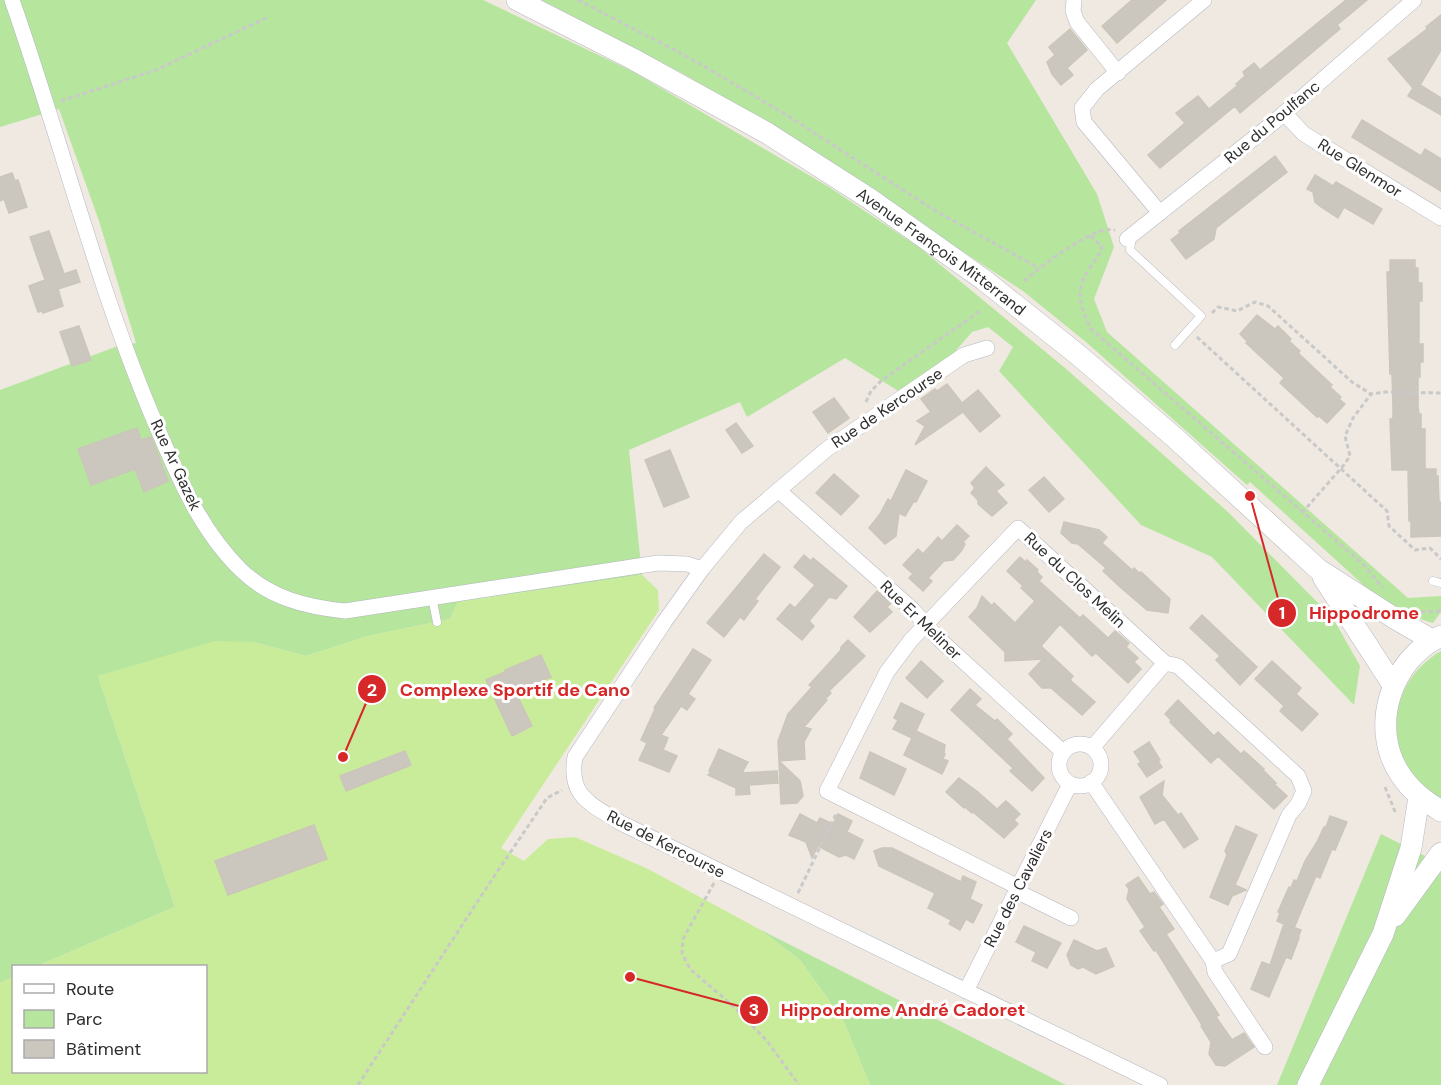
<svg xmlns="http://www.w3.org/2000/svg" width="1441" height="1085" font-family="'DM Sans',sans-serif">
	<rect width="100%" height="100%" fill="#efe9e1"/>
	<path fill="#b6e59e" d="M0 0H483L632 71 829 187 920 248 1065 368 1228 512 1333 618 1360 666 1354 705 1212 557 1141 525 999 371 1013 347 988 327 972 332 913 400 845 358 747 417 740 402 629 450 642 575 458 602 450 619 368 636 306 656 253 642 98 676 175 907 37 966H14L13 977 0 983V390L118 346 136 343 99 221 59 109 0 127Z
		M541 0H1036L1007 43 1097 194 1114 247 1094 299 1107 332 1408 598 1441 596V612L1433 623 1391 610 1250 482 1247 485 1086 342 1023 291 752 113 680 72Z
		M1441 651V801C1433 795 1422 789 1416 781 1382 737 1393 679 1441 651Z
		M1381 834 1441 864V1085H1277Z
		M759 929 1066 1085H870L843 1020 800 960Z"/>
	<path fill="#c9ec9a" d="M642 575 658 590 659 610 501 848 524 861 548 839 575 837 648 869 759 929 800 960 843 1020 870 1085H0V983L13 977 14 1072H206V966H37L175 907 98 676 215 641 253 642 306 656 368 636 450 619 458 602Z"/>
	<path fill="#cbc7bf" stroke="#cbc5ba" stroke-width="1.5" d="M1132 0H1166L1117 43 1102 26Z
		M1346 0H1367L1337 25 1340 29 1240 113 1235 106 1160 168 1148 155 1185 123 1176 113 1198 96 1209 109 1238 85 1236 84 1245 76 1243 72 1254 63 1260 70Z
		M1441 15V50L1420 85 1441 98V115L1408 96 1413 88 1388 59 1427 29 1426 27Z
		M1070 29 1087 50 1067 68 1073 75 1061 85 1052 74 1047 62 1055 55 1049 47Z
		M1362 120 1421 156 1425 149 1441 159V191L1352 137Z
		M1275 156 1287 172 1216 228 1214 239 1186 259 1171 240 1180 233 1179 231Z
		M12 173 15 181 18 180 27 207 9 213 4 199 0 201V177Z
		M1315 175 1333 186 1336 182 1382 209 1373 224 1344 207 1338 218 1321 207 1315 202 1313 192 1307 189Z
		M49 231 64 274 76 270 80 282 58 289 63 306 43 313 42 311 38 312 29 286 45 280 30 237Z
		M1390 260H1415V268H1418V283H1422V301H1419V344H1423V362H1420V377H1418V406L1419 414H1421V429H1425V469H1436V476H1438L1439 502H1441V536L1411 537V521H1409L1408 470H1392L1390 419H1393V407L1392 374H1390L1387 272H1390Z
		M1257 315 1275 329 1278 326 1291 339 1289 341 1300 351 1298 353 1332 385 1330 387 1341 397 1339 399 1345 404 1327 423 1319 416 1317 417 1280 383 1284 378 1246 343 1248 342 1240 334Z
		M79 326 91 360 72 366 60 332Z
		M947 384 962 403 978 390 1000 416 980 432 963 412 915 445 925 426 917 421 931 412 921 399 935 389 937 391Z
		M834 398 849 418 828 433 813 412Z
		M736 423 753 446 742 453 726 430Z
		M137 428 141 440 151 437 168 481 144 492 135 469 91 485 78 449Z
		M670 450 689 497 664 507 645 460Z
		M986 467 1004 485 996 491 1007 503 992 516 978 504V500L971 493 975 488 971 483Z
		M906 470 927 481 916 502 914 501 905 516 899 513 896 536 885 544 869 528 880 514 888 499 891 501Z
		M834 474 859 496 841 515 816 493Z
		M1044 477 1064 499 1049 512 1029 490Z
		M1064 522 1099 530 1107 537 1102 543 1132 570 1134 568 1139 573 1141 572 1170 599 1168 613 1147 610 1119 586 1103 571 1106 568 1078 544 1072 543 1061 533Z
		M957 525 969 536 963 542 965 544 962 550 953 560 944 561 928 578 932 581 923 591 909 578 913 574 903 565 918 549 923 554 938 537 942 541Z
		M764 554 780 567 755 599 758 601 749 613 744 620 740 617 724 637 707 623Z
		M804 555 811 561 813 558 847 586 836 599 829 597 809 621 814 626 802 640 777 619 790 604 795 608 815 585 794 567Z
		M1020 557 1026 562 1027 560 1038 570 1037 572 1042 577 1039 581 1080 618 1083 615 1108 638 1115 631 1129 643 1126 647 1138 658 1134 662 1141 669 1128 683 1096 653 1092 656 1060 624 1041 646 1073 676 1070 680 1095 702 1082 715 1051 688H1042L1029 674 1043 659 1005 661V652L969 617 977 608 982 596 992 606 994 603 1015 623 1035 601 1021 588 1023 586 1007 571Z
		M877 591 891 603 887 607 892 612 870 632 854 617Z
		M1202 615 1257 667 1240 685 1216 660 1220 656 1190 628Z
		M848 640 865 656 829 691 831 693 825 699 827 700 804 727 811 729 804 742 805 759 779 761 778 741 788 714 812 687 809 685 841 650V647Z
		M693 649 711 660 688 694 695 699 687 710 681 706 661 735 668 738 663 750 677 756 669 772 639 760 647 743 641 740 655 709 654 708Z
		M541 655 551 677 515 691 532 726 512 736 486 680 505 672V670Z
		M921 661 943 681 927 698 906 678Z
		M1272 661 1301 688 1296 694 1318 714 1302 731 1280 711 1284 706 1255 679Z
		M970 689 981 699 975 705 995 721 997 719 1012 734 1007 739 1044 778 1032 791 1010 771 1013 768 951 710Z
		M1178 700 1214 736 1218 732 1241 754 1244 751 1264 769 1263 770 1276 783 1274 784 1287 796 1274 809 1218 756 1211 763 1170 722 1171 720 1165 714Z
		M901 703 924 714 916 731 945 745 944 753 945 754 943 759 948 761 942 774 904 755 912 738 893 729 898 720 894 718Z
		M1149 742 1160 760 1158 761 1162 767 1147 777 1138 764 1141 762 1134 752Z
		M719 749 748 762 742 773 777 771 778 783 749 785 750 794 736 795V788L708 775 711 772 709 771Z
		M405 751 411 765 346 791 340 776Z
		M870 752 906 769 894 795 860 778Z
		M779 761 800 781 803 796 797 803 781 804Z
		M959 778 978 792 997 809 1006 801 1020 814 1014 820 1018 824 1004 838 973 812 972 813 965 807 964 808 946 792Z
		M1164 781 1162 795 1178 815 1181 813 1198 839 1184 848 1164 819 1155 824 1140 797Z
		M800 814 817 823 820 818 833 824 838 814 852 821 847 832 863 840 854 859 846 855 839 857 818 846 812 858 806 842 789 835Z
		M1330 816 1347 822 1335 850 1332 849 1320 878 1316 876 1294 928 1277 921 1280 913 1278 912 1289 887 1291 888 1294 880 1297 881 1305 861 1317 842 1324 827H1326Z
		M314 825 327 859 228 895 215 861Z
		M1236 826 1257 835 1235 885 1246 890 1232 896 1228 905 1210 897 1227 855 1225 851Z
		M882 848H892L961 882 963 876 976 882 970 899 982 905 973 923 966 919 960 930 949 924 951 920 928 908 935 893 879 866 874 851Z
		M1138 877 1150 894 1154 892 1163 904 1159 907 1174 929 1166 934 1219 1015 1216 1017 1232 1040 1244 1033 1254 1047 1225 1066 1216 1065 1209 1054 1211 1042 1201 1026 1202 1025 1156 950 1154 951 1140 931 1145 927 1127 899 1129 889 1126 885Z
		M1284 924 1301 930 1298 938H1299L1291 959 1286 957 1269 997 1251 989 1262 962 1270 965Z
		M1024 926 1061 943 1047 968 1032 961 1036 952 1016 942Z
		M1074 940 1097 951 1106 948 1114 966 1096 974 1083 967 1078 969 1071 965 1067 955Z"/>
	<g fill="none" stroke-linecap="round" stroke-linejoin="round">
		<g stroke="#b4b7c1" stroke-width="9">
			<path id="lane" d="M1132 235 1130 250 1201 316 1175 345
				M1433 581 1441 583
				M432 597 437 622"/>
		</g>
		<g stroke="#b4b7c1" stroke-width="16">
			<path id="street" d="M12 0C60 137 95 279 151 413 175 469 197 527 241 570 270 598 306 607 345 611L658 563 687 564 702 569
				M1074 0 1073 11 1077 22 1118 73
				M1284 113 1304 134 1441 218
				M1160 213 1084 122 1082 108 1097 89 1204 0
				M1127 239 1274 122 1414 0
				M987 348 964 355 827 449 741 522 702 569 665 621 575 757C568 797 591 804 621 823L1160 1085
				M778 490 912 609 939 639 1063 752
				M1059 765a21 21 0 1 1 42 0a21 21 0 1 1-42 0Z
				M1092 748 1165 663
				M1018 887 827 791 887 672 911 640 1018 528 1165 663 1178 666 1298 776 1304 791 1298 804 1289 815 1229 954 1213 961 1091 782
				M1016 891 1071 918
				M1213 961 1215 972 1265 1047
				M966 991 1070 784"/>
		</g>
		<g stroke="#b4b7c1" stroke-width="22">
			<g id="secondary">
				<path id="s1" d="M517 0 631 58 767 133 870 199 984 280 1077 354 1174 437 1318 569 1394 618 1432 640"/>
				<path d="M1323 577 1393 685"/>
				<path d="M1441 636C1391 659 1369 727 1400 774 1411 791 1425 801 1441 811"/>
				<path d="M1395 916 1441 853"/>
				<path d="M1308 1085 1383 934 1411 848 1419 797"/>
			</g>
		</g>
		<path stroke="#c9c9c9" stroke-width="3" stroke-dasharray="4.5 3" stroke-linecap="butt" d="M578 0 690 58 785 114 934 210 1039 268
			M61 101 156 70 266 18
			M1090 236 1102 246C1100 257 1093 261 1088 271 1074 292 1081 308 1091 329L1363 564 1383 588
			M1024 281C1040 267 1095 224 1115 230
			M1212 313 1218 307 1237 311 1255 302 1268 306 1352 382 1371 394
			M1197 337 1387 511 1389 526 1415 550 1430 548 1441 559
			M866 402 871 391 881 381 980 311
			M1302 513 1343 466 1350 456 1345 436 1353 418 1371 394 1385 392 1441 393
			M1421 612 1441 611
			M1385 787 1396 814
			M714 883 683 939 682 953 690 969 733 1006 767 1041 799 1085
			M798 893 837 812
			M358 1085 487 887 547 798 562 790"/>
		<use href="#lane" stroke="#fff" stroke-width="8"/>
		<use href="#street" stroke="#fff" stroke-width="15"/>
		<use href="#secondary" stroke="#fff" stroke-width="21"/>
	</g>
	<g text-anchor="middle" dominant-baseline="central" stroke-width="6" stroke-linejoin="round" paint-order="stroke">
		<g font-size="16" fill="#2e2e2e" stroke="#fff">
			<text transform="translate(1272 122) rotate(-40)">Rue du Poulfanc</text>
			<text transform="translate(1360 168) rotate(32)">Rue Glenmor</text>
			<text stroke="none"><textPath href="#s1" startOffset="494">Avenue François Mitterrand</textPath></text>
			<text transform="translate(887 408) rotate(-34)">Rue de Kercourse</text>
			<text transform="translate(176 465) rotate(65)">Rue Ar Gazek</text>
			<text transform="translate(1075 580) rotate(43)">Rue du Clos Melin</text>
			<text transform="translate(921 620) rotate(44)">Rue Er Meliner</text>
			<text transform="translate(666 844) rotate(27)">Rue de Kercourse</text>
			<text transform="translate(1018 888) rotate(-63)">Rue des Cavaliers</text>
		</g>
	</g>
	<path fill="none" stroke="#d62828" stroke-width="2" d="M1250 496L1282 613M343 757L372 689M630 977L754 1010"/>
	<g fill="#d62828" stroke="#fff" stroke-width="2">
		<circle cx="1250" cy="496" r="6"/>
		<circle cx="343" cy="757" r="6"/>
		<circle cx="630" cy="977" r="6"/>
		<circle cx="1282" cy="613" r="15"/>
		<circle cx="372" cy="689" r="15"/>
		<circle cx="754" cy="1010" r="15"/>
	</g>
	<g font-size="18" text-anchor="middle" font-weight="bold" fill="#fff">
		<text x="1282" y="619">1</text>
		<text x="372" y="696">2</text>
		<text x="754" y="1016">3</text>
	</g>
	<g font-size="18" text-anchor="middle" font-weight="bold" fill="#d62828" stroke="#fff" stroke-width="6" stroke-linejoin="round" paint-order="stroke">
		<text x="1364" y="619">Hippodrome</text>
		<text x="515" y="696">Complexe Sportif de Cano</text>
		<text x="903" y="1016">Hippodrome André Cadoret</text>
	</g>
	<rect x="12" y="965" width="195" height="108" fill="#ffffff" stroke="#ababab" stroke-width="1.5"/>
	<rect x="24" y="984" width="30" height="9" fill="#ffffff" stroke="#ababab" stroke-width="1.5"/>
	<text x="66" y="995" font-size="18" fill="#2e2e2e">Route</text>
	<rect x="24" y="1010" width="30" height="18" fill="#b6e59e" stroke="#ababab" stroke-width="1.5"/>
	<text x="66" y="1025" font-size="18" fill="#2e2e2e">Parc</text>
	<rect x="24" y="1040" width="30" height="18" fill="#cbc7bf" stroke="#ababab" stroke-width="1.5"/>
	<text x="66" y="1055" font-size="18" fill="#2e2e2e">Bâtiment</text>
</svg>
